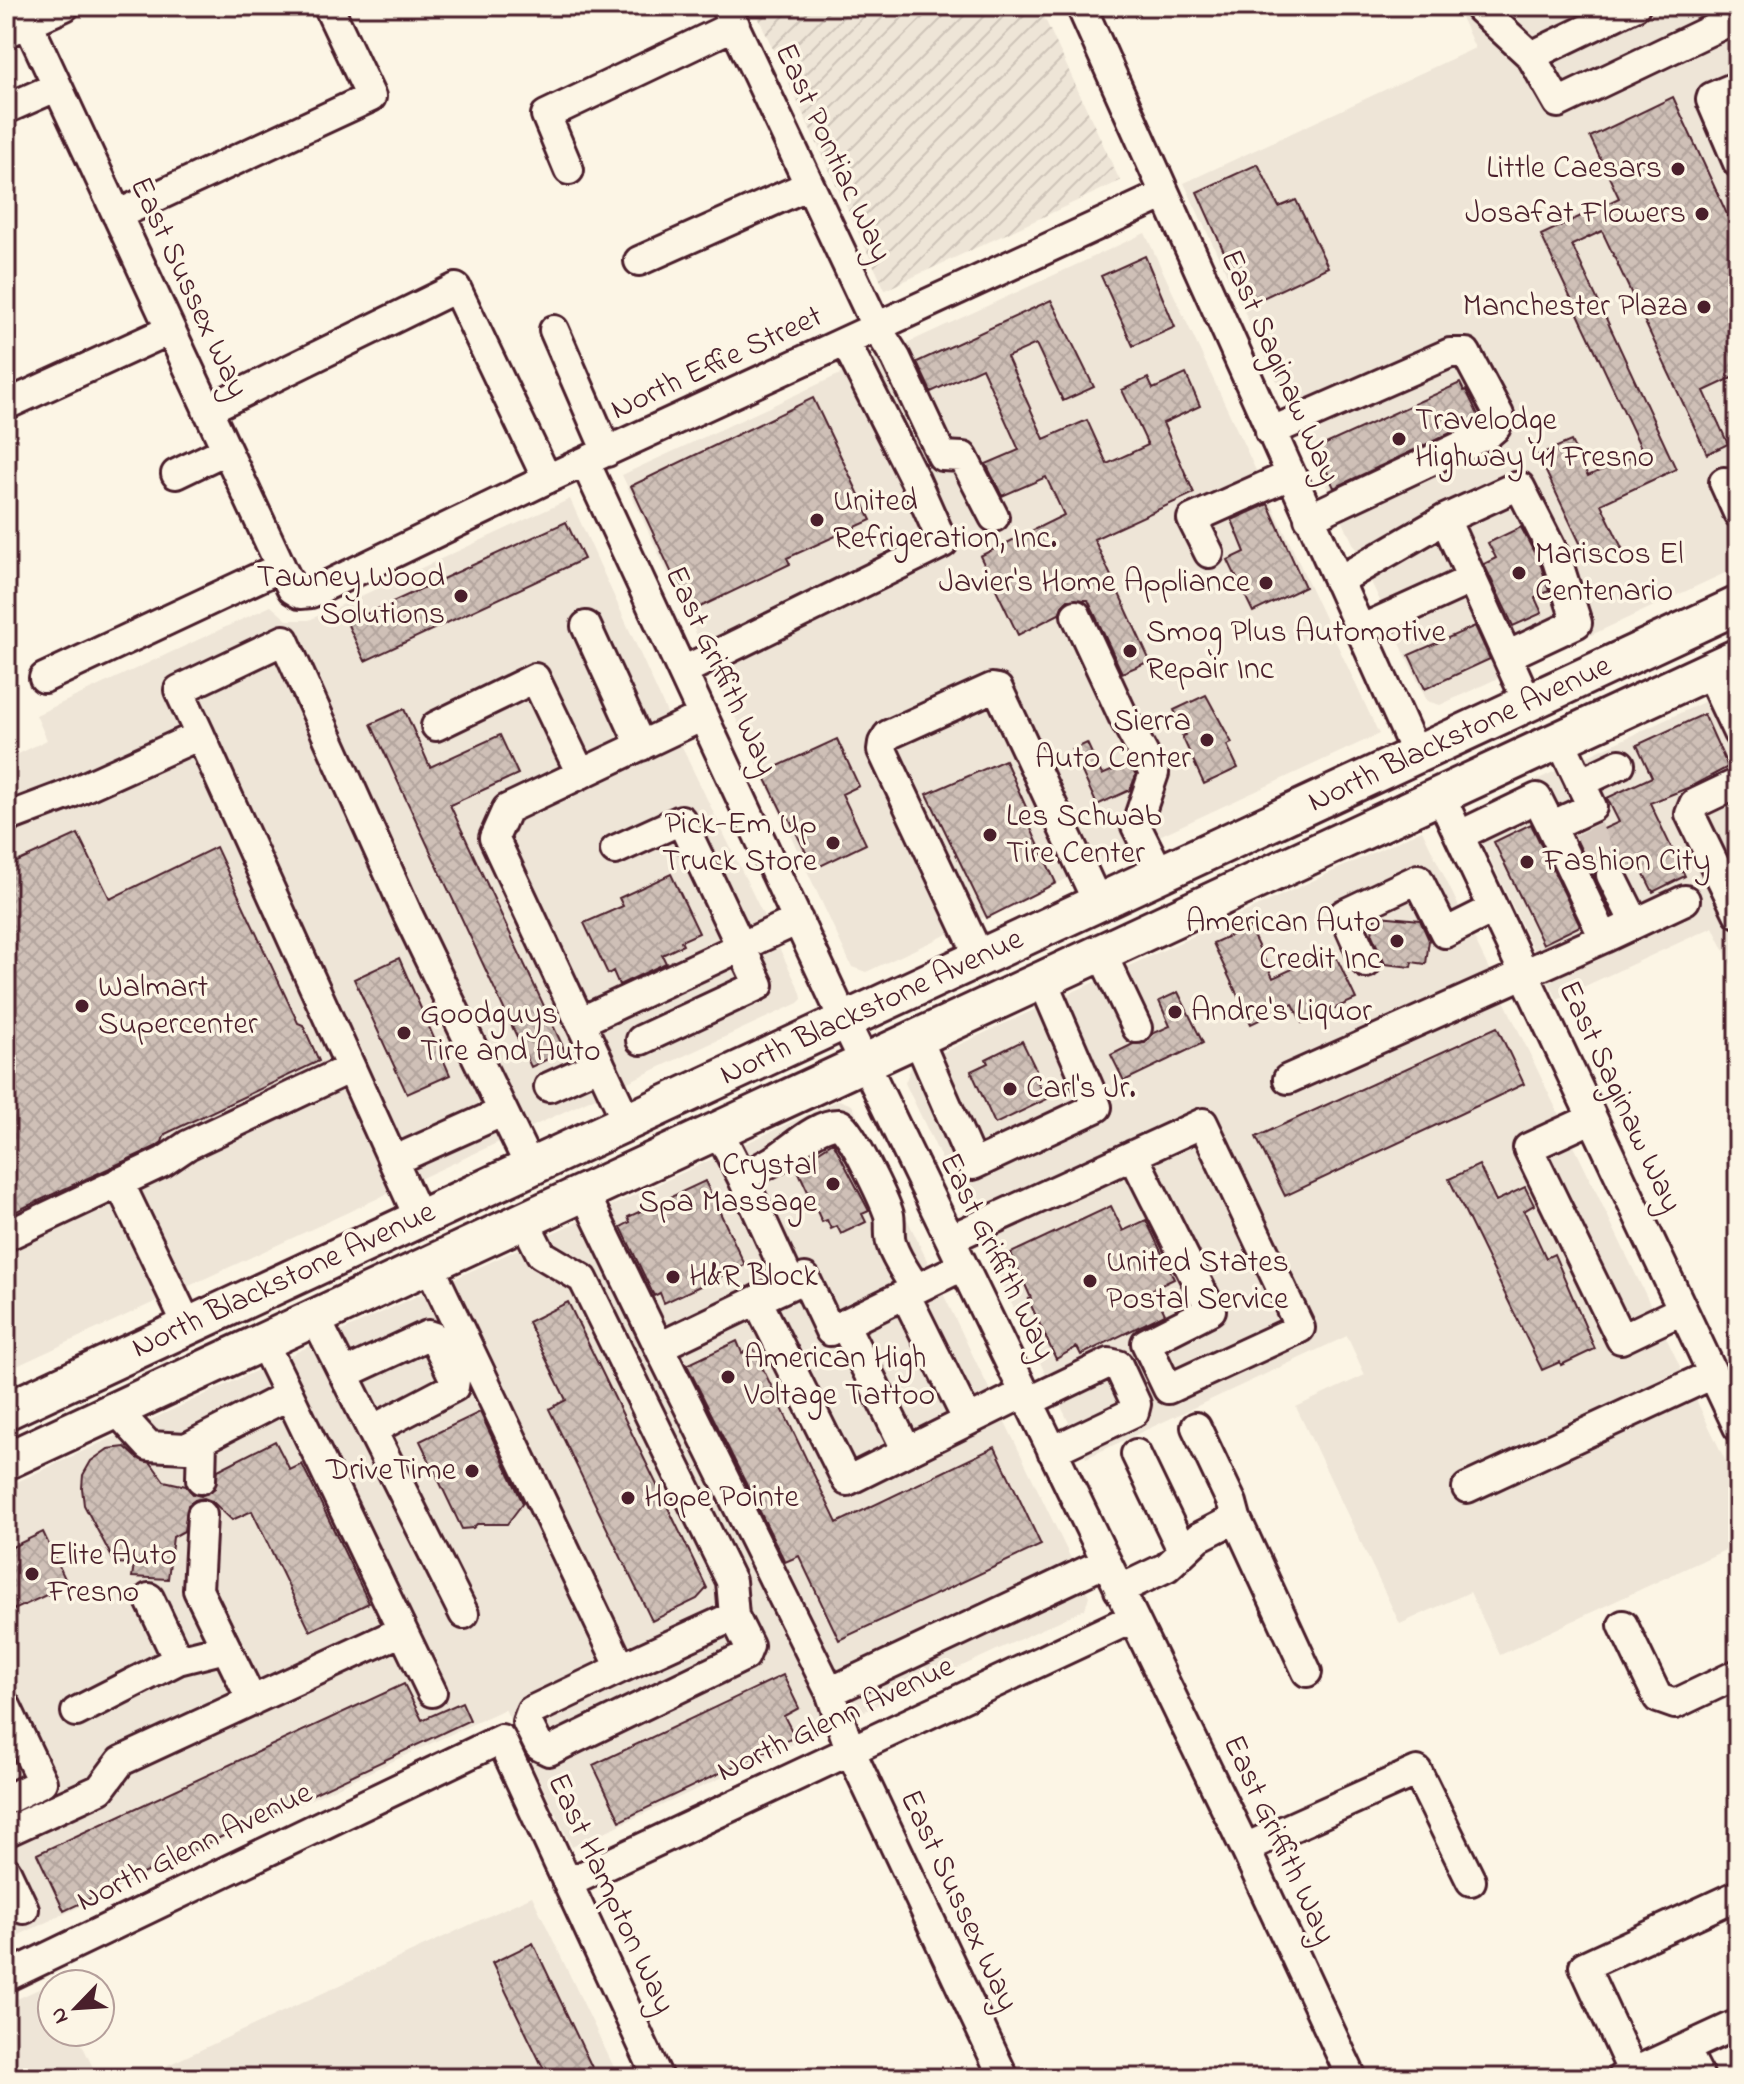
<svg xmlns="http://www.w3.org/2000/svg" width="1744" height="2084" font-family="'Indie Flower',sans-serif">
	<defs>
		<pattern id="industrial-furrows" width="10" height="10" patternUnits="userSpaceOnUse" patternTransform="scale(2)"><rect width="10" height="10" fill="#eee5d7"/><path d="M-1 1l2-2M0 10L10 0M9 11l2-2" fill="none" stroke="#cec4b9"/></pattern>
		<pattern id="building-cross-hatch" width="8" height="8" patternUnits="userSpaceOnUse" patternTransform="scale(2)"><rect width="8" height="8" fill="#cfc0b7"/><path d="M0 0l8 8M0 8l8-8" fill="none" stroke="#b3a59e"/></pattern>
	</defs>
	<rect width="100%" height="100%" fill="#fcf5e5"/>
	<filter id="ink" filterUnits="userSpaceOnUse"><feTurbulence type="fractalNoise" baseFrequency=".0125" numOctaves="2"/><feDisplacementMap in="SourceGraphic" scale="16" xChannelSelector="R" yChannelSelector="G"/><feConvolveMatrix kernelMatrix="1 2 1 2 8 2 1 2 1" color-interpolation-filters="sRGB"/></filter>
	<g filter="url(#ink)">
		<path fill="#eee5d7" d="M1456 6H1738V567L1440 705 1427 701 1184 183 1475 48Z
			M1145 233 1379 734 866 972 852 967 622 475Z
			M570 499 690 764 801 993 802 999 798 1003 6 1371V760L47 740 36 715 271 606 287 620H309Z
			M1738 686V979L1713 927 1557 999 1471 819 1474 809Z
			M1422 830 1738 1487V1544L1500 1655 1470 1592 1400 1624 1296 1407 1365 1375 1347 1336 1086 1458 905 1083 911 1067Z
			M839 1100 852 1105 1089 1596 1085 1609 572 1847 505 1709 6 1941V1487Z
			M532 1896 619 2078H140Z
			M52 1983V2032H76L98 2078H6V2004Z"/>
		<path fill="url(#industrial-furrows)" d="M753 6H1039L1120 181 885 290Z"/>
		<path fill="url(#building-cross-hatch)" stroke="#4a1f2b" stroke-width="2" d="M1673 97 1738 238V375L1704 391 1728 444 1707 454 1602 231 1572 245 1676 469 1601 504 1622 548 1589 562 1538 455 1571 441 1588 476 1643 452 1541 235 1619 198 1590 137Z
			M1258 164 1279 207 1296 200 1328 267 1248 305 1197 192Z
			M1145 256 1175 327 1133 346 1101 276Z
			M1051 300 1094 387 1063 401 1036 344 1007 357 1044 439 1087 420 1107 464 1148 445 1122 390 1148 378 1153 389 1186 374 1200 406 1163 423 1194 493 1094 539 1150 661 1122 673 1088 600H1068L1062 606 1059 614 1018 635 980 556 1064 515 1046 477 1002 496 986 464 1019 450 982 368 931 392 917 362Z
			M1460 383 1464 391 1466 390 1480 419 1334 488 1317 448Z
			M813 398 871 520 787 558 790 564 690 612 631 486Z
			M1268 504 1305 587 1253 612 1228 560 1245 552 1232 520Z
			M566 522 584 559 365 661 347 623Z
			M1521 527 1541 566 1549 591 1535 598 1542 613 1513 626 1484 564 1496 558 1488 543Z
			M1475 626 1490 659 1425 689 1409 655Z
			M1206 695 1232 743 1227 745 1238 768 1204 784 1182 736 1185 735 1174 710Z
			M404 709 430 767 500 735 518 774 450 805 565 1051 531 1067 371 724Z
			M1704 714 1728 767 1690 787 1650 803 1685 876 1653 892 1641 868 1629 873 1621 861 1611 858 1597 865 1595 879 1577 841 1619 822 1607 798 1652 777 1637 745Z
			M837 739 859 786 842 794 866 844 814 869 789 818 786 820 763 773Z
			M1087 743 1102 775 1129 763 1136 775 1130 790 1097 805 1072 750Z
			M1005 760 1030 816 1026 818 1056 883 987 918 927 794Z
			M1531 824 1580 926 1543 944 1494 842Z
			M78 834 110 899 216 847 298 1023 303 1025 319 1061 165 1134 162 1142 155 1147 6 1216V867Z
			M671 874 699 933 681 941 683 945 662 955 666 963 619 985 613 971 608 974 584 923 623 906 619 898Z
			M1379 916 1420 920 1429 940 1426 964 1412 962 1411 967 1385 964 1372 935 1374 919Z
			M1249 927 1273 978 1333 950 1356 999 1302 1023 1293 1004 1251 1024 1213 943Z
			M399 958 450 1075 407 1094 354 979Z
			M1178 992 1203 1043 1124 1081 1111 1055 1133 1044 1145 1043 1152 1034 1170 1026 1159 1001Z
			M1497 1027 1524 1084 1285 1196 1256 1137Z
			M1022 1041 1039 1076 1036 1079 1047 1099 995 1124 971 1071 988 1063 986 1059Z
			M833 1142 869 1211 862 1214 866 1222 841 1234 837 1226 831 1229 827 1220 822 1222 796 1166Z
			M1479 1165 1496 1201 1525 1187 1534 1205 1524 1211 1546 1258 1554 1254 1595 1349 1561 1365 1560 1362 1542 1370 1449 1179Z
			M705 1181 745 1265 664 1303 660 1293 654 1296 621 1227 630 1222 628 1217Z
			M1111 1206 1123 1231 1146 1220 1174 1279 1153 1289 1165 1314 1081 1355 1077 1347 1056 1359 1028 1299 1031 1298 1011 1253Z
			M568 1302 707 1588 697 1599 652 1621 549 1409 566 1400 528 1322Z
			M737 1341 742 1353 753 1348 837 1523 995 1447 1041 1545 839 1640 799 1556 785 1562 687 1365Z
			M480 1412 523 1503 507 1524H477L473 1528 462 1529 420 1441Z
			M275 1441 290 1470 302 1464 369 1603 310 1631 252 1511 232 1520 212 1501 204 1498 195 1500 188 1505 184 1531 173 1537 168 1579 132 1577 134 1564 115 1563 84 1505 82 1488 83 1475 91 1461 108 1449 125 1447 137 1458 151 1463 164 1481 186 1486 193 1494 201 1496 215 1488 218 1470Z
			M43 1532 68 1585 14 1610 6 1592V1550Z
			M783 1675 799 1708 784 1716 795 1737 620 1821 593 1765Z
			M404 1684 422 1720 462 1702 470 1720 64 1911 37 1854Z
			M533 1943 597 2078H548L492 1963Z"/>
		<g fill="none" stroke-linecap="round" stroke-linejoin="round">
			<path stroke="#d8cac0" stroke-width="28" stroke-dasharray="28 14" stroke-linecap="butt" d="M1588 829 1611 875"/>
			<g stroke="#4a1f2b" stroke-width="34">
				<path id="minor" d="M20 6 281 567 292 589 300 594 311 593 547 479 1163 195
					M725 6 877 328 896 358 942 456 963 457 994 517
					M1081 6 1417 756
					M1480 9 1531 56 1558 103 1738 17
					M6 33 65 6
					M1531 56 1635 6
					M1738 86 1712 97 1711 100 1738 163
					M6 109 56 87
					M569 170 546 115 735 25
					M117 215 371 97 328 6
					M639 261 809 185
					M554 330 607 452
					M6 405 170 330
					M207 410 456 288 547 479
					M1270 432 1450 353H1466L1499 415 1496 427 1489 433 1309 518
					M585 462 844 1020 1245 1848 1352 2078
					M176 474 226 450
					M1724 482 1738 513
					M1445 519 1528 703
					M1209 553 1192 519 1290 475
					M1338 581 1445 519 1515 487H1520L1557 560 1577 623 1507 656
					M1076 615 1123 716 1154 773 1136 826 1160 874
					M586 626 641 746
					M1360 630 1470 580
					M683 671 943 543 915 480 846 343
					M1709 671 1738 733
					M44 678 281 567
					M436 726 535 678 581 774
					M200 735 179 690 284 640 407 913 530 1167
					M1560 740 1592 807 1551 826 1604 938 1685 900
					M1580 783 1620 764
					M1738 783 1694 804 1690 814 1738 913
					M1440 795 1738 1427
					M6 818 67 795 200 735 419 1218
					M1460 835 1537 798 1551 826
					M615 850 681 820 759 985 641 1040
					M1611 875 1635 923
					M1101 952 1137 1028
					M980 958 882 750 883 743 888 735 992 688 998 689 1098 903
					M1366 963 1344 914 1418 879 1445 933 1493 909
					M580 1022 798 920
					M917 1037 973 1165 1097 1107 1042 979
					M1288 1079 1604 938
					M549 1087 600 1064
					M1591 1119 1528 1148 1621 1339 1682 1310
					M627 1122 494 838 507 809 703 716
					M718 1130 742 1177C751 1173 760 1168 769 1163 788 1153 816 1123 839 1124 849 1125 885 1202 889 1215 891 1225 888 1236 892 1246 897 1261 908 1275 916 1289
					M393 1161 502 1112
					M742 1177 791 1284
					M119 1182 188 1326
					M584 1192 659 1347
					M6 1236 163 1162 188 1145 351 1068
					M950 1239 1203 1123 1300 1328 1168 1389 1146 1343 1211 1310 1133 1155
					M429 1265 621 1668 531 1711 527 1722 539 1746 549 1751 745 1656 749 1646 734 1616 731 1581 583 1279 541 1254 524 1220
					M905 1294 968 1421
					M757 1300 805 1278 830 1331 963 1266
					M315 1317 464 1614
					M844 1324 907 1451
					M344 1374 428 1335 434 1337 455 1380 454 1387 372 1430
					M1024 1393 847 1481 757 1300 659 1347 830 1692 1106 1562
					M289 1395 432 1692
					M1028 1402 1109 1363 1118 1365 1136 1404 1134 1412 1052 1451
					M116 1410 149 1446 186 1448 289 1395 263 1342
					M1136 1454 1183 1552
					M201 1479 202 1440
					M1467 1488 1713 1374
					M202 1515 198 1590 252 1701
					M1236 1518 1307 1672
					M1119 1590 1167 1567 1199 1537 1236 1518 1232 1503 1196 1427
					M149 1598 178 1660
					M1623 1625 1658 1698 1675 1704 1738 1674
					M621 1668 734 1616
					M830 1692 851 1752 1004 2078
					M6 1706 42 1782 6 1800
					M76 1712 178 1660 226 1648
					M6 1832 100 1789 121 1761 402 1631
					M1245 1848 1417 1771 1471 1881
					M6 1871 24 1909
					M568 1883 1133 1618
					M6 1977 501 1739 658 2078
					M1685 2049 1700 2078
					M1633 2073 1584 1966 1738 1895
					M1621 2078 1738 2024"/>
			</g>
			<g stroke="#4a1f2b" stroke-width="42">
				<path id="major" d="M6 1411 1738 605
					M6 1461 1738 657"/>
			</g>
			<use href="#minor" stroke="#fcf5e5" stroke-width="28"/>
			<use href="#major" stroke="#fcf5e5" stroke-width="36"/>
		</g>
	</g>
	<g fill="#4a1f2b" stroke="#fcf5e5" stroke-width="3">
		<circle cx="1678" cy="169" r="8"/>
		<circle cx="1702" cy="214" r="8"/>
		<circle cx="1704" cy="307" r="8"/>
		<circle cx="1399" cy="439" r="8"/>
		<circle cx="817" cy="520" r="8"/>
		<circle cx="1519" cy="573" r="8"/>
		<circle cx="1266" cy="583" r="8"/>
		<circle cx="461" cy="596" r="8"/>
		<circle cx="1130" cy="651" r="8"/>
		<circle cx="1207" cy="740" r="8"/>
		<circle cx="990" cy="835" r="8"/>
		<circle cx="833" cy="843" r="8"/>
		<circle cx="1527" cy="862" r="8"/>
		<circle cx="1397" cy="941" r="8"/>
		<circle cx="82" cy="1006" r="8"/>
		<circle cx="1175" cy="1012" r="8"/>
		<circle cx="404" cy="1033" r="8"/>
		<circle cx="1010" cy="1089" r="8"/>
		<circle cx="833" cy="1184" r="8"/>
		<circle cx="673" cy="1277" r="8"/>
		<circle cx="1090" cy="1281" r="8"/>
		<circle cx="728" cy="1377" r="8"/>
		<circle cx="472" cy="1471" r="8"/>
		<circle cx="628" cy="1498" r="8"/>
		<circle cx="32" cy="1574" r="8"/>
	</g>
	<g text-anchor="middle" dominant-baseline="central" stroke-width="7" stroke-linejoin="round" paint-order="stroke">
		<g font-size="32" fill="#4a1f2b" stroke="#fcf5e5">
			<text transform="translate(832 153) rotate(65)">East Pontiac Way</text>
			<text transform="translate(188 288) rotate(65)">East Sussex Way</text>
			<text transform="translate(717 364) rotate(-25)">North Effie Street</text>
			<text transform="translate(1279 367) rotate(66)">East Saginaw Way</text>
			<text transform="translate(720 671) rotate(65)">East Griffith Way</text>
			<text transform="translate(1460 735) rotate(-25)">North Blackstone Avenue</text>
			<text transform="translate(872 1008) rotate(-25)">North Blackstone Avenue</text>
			<text transform="translate(1619 1097) rotate(65)">East Saginaw Way</text>
			<text transform="translate(996 1257) rotate(64)">East Griffith Way</text>
			<text transform="translate(284 1281) rotate(-25)">North Blackstone Avenue</text>
			<text transform="translate(836 1720) rotate(-25)">North Glenn Avenue</text>
			<text transform="translate(1278 1840) rotate(65)">East Griffith Way</text>
			<text transform="translate(195 1848) rotate(-26)">North Glenn Avenue</text>
			<text transform="translate(610 1894) rotate(65)">East Hampton Way</text>
			<text transform="translate(958 1901) rotate(65)">East Sussex Way</text>
		</g>
		<g font-size="32" fill="#4a1f2b" stroke="#fcf5e5" text-anchor="start">
			<text x="1662" y="169" text-anchor="end">Little Caesars</text>
			<text x="1686" y="214" text-anchor="end">Josafat Flowers</text>
			<text x="1688" y="307" text-anchor="end">Manchester Plaza</text>
			<text x="1415" y="421">Travelodge<tspan x="1415" dy="37">Highway 41 Fresno</tspan></text>
			<text x="833" y="502">United<tspan x="833" dy="37">Refrigeration, Inc.</tspan></text>
			<text x="1535" y="555">Mariscos El<tspan x="1535" dy="37">Centenario</tspan></text>
			<text x="445" y="578" text-anchor="end">Tawney Wood<tspan x="445" dy="37">Solutions</tspan></text>
			<text x="1250" y="583" text-anchor="end">Javier's Home Appliance</text>
			<text x="1146" y="633">Smog Plus Automotive<tspan x="1146" dy="37">Repair Inc</tspan></text>
			<text x="1191" y="722" text-anchor="end">Sierra<tspan x="1191" dy="37">Auto Center</tspan></text>
			<text x="1006" y="817">Les Schwab<tspan x="1006" dy="37">Tire Center</tspan></text>
			<text x="817" y="825" text-anchor="end">Pick-Em Up<tspan x="817" dy="37">Truck Store</tspan></text>
			<text x="1543" y="862">Fashion City</text>
			<text x="1381" y="923" text-anchor="end">American Auto<tspan x="1381" dy="37">Credit Inc</tspan></text>
			<text x="98" y="988">Walmart<tspan x="98" dy="37">Supercenter</tspan></text>
			<text x="1191" y="1012">Andre's Liquor</text>
			<text x="420" y="1015">Goodguys<tspan x="420" dy="37">Tire and Auto</tspan></text>
			<text x="1026" y="1089">Carl's Jr.</text>
			<text x="817" y="1166" text-anchor="end">Crystal<tspan x="817" dy="37">Spa Massage</tspan></text>
			<text x="1106" y="1263">United States<tspan x="1106" dy="37">Postal Service</tspan></text>
			<text x="689" y="1277">H&amp;R Block</text>
			<text x="744" y="1359">American High<tspan x="744" dy="37">Voltage Tattoo</tspan></text>
			<text x="456" y="1471" text-anchor="end">DriveTime</text>
			<text x="644" y="1498">Hope Pointe</text>
			<text x="48" y="1556">Elite Auto<tspan x="48" dy="37">Fresno</tspan></text>
		</g>
	</g>
	<rect width="1744" height="2084" fill="none" stroke="#fcf5e5" stroke-width="32"/>
	<rect x="16" y="16" width="1712" height="2052" fill="none" stroke="#4a1f2b" stroke-width="3" filter="url(#ink)"/>
	<g transform="translate(76 2008) rotate(245)"><circle r="38" fill="#fcf5e5" stroke="#b59f9b" stroke-width="2"/>
	<path d="M0-6L14 30L0 20L-14 30Z" fill="#4a1f2b"/>
	<text y="-12" font-size="22" font-weight="bold" text-anchor="middle" fill="#4a1f2b">N</text>
	</g>
</svg>
